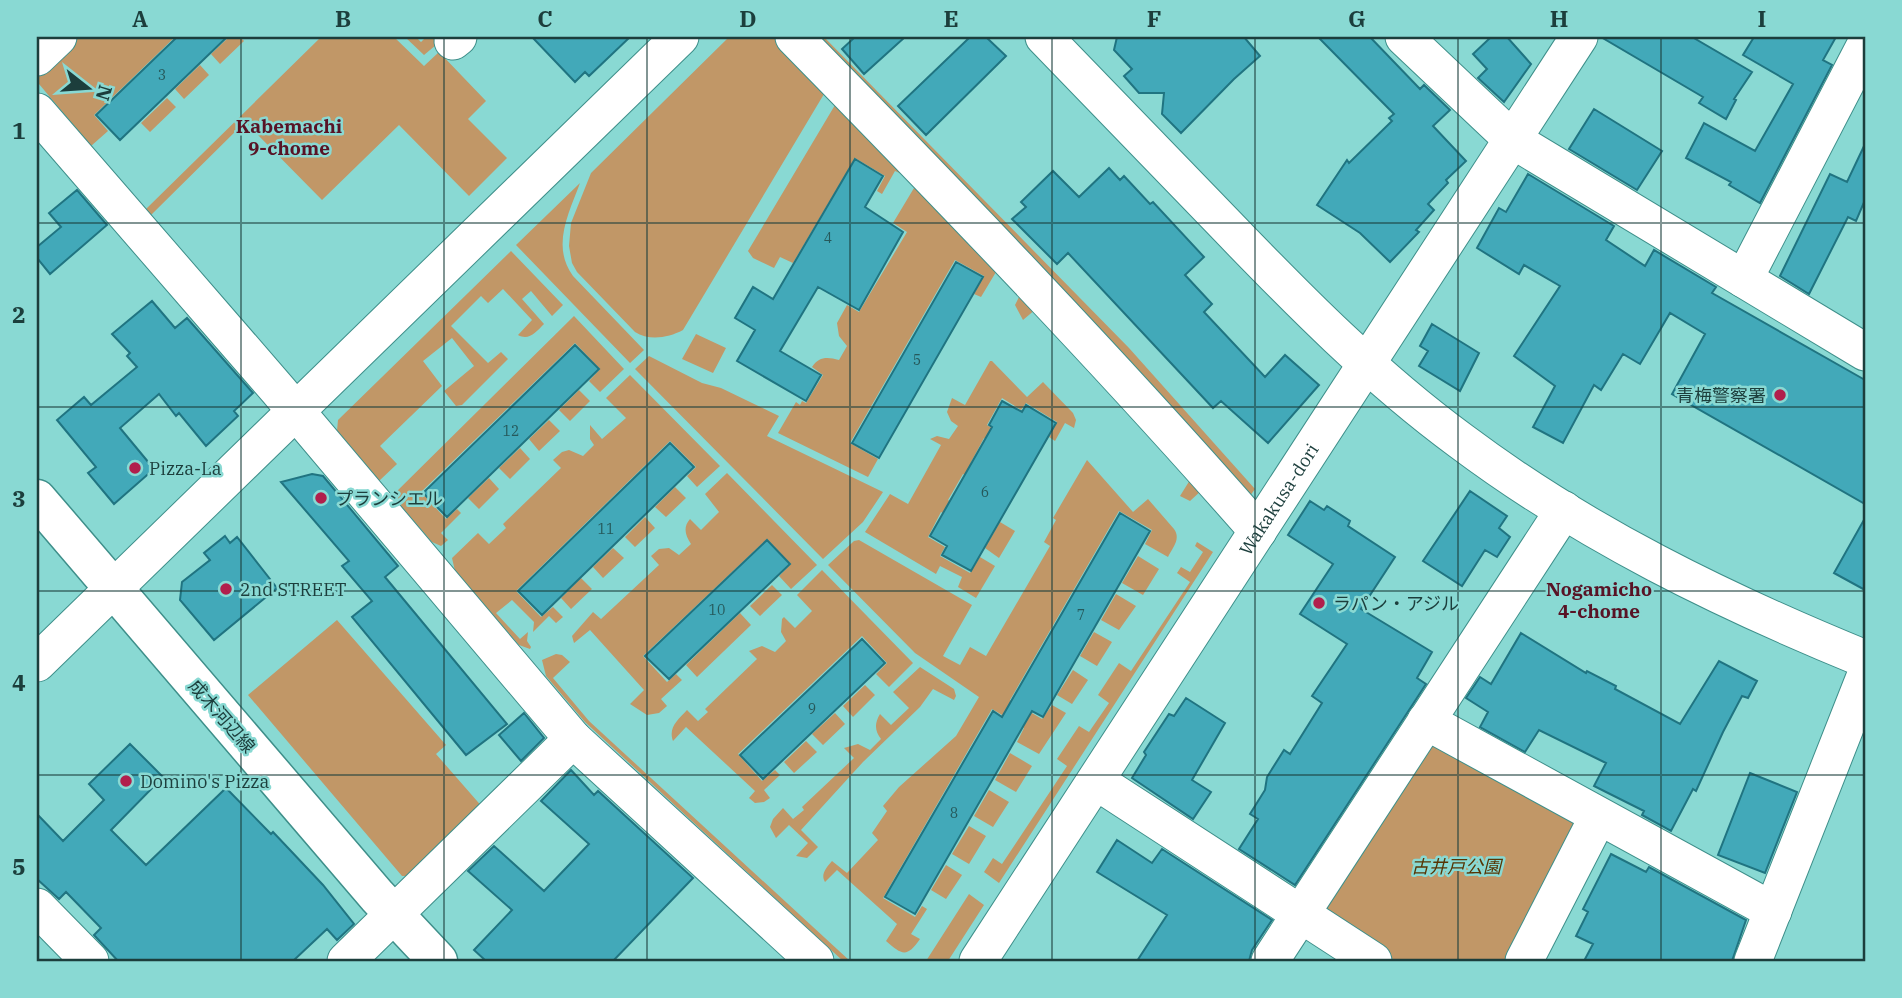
<svg xmlns="http://www.w3.org/2000/svg" width="1902" height="998" font-family="'IBM Plex Serif','Noto Sans JP',serif">
	<rect width="100%" height="100%" fill="#89d9d3"/>
	<path fill="#c19767" d="M75 37H175L94 115 108 131 91 146 39 84 37 74Z
		M229 37H240L244 41 220 64 211 54Z
		M321 37H394L424 66 439 52 486 101 468 119 507 158 469 196 399 125 322 200 245 122 151 215 146 209Z
		M405 37H416L421 42 426 37H439L442 40 424 55Z
		M729 37H777L827 89 683 330C668 338 649 341 635 332L577 272 572 263 569 246 571 223 591 173Z
		M810 37H824L1129 348 1255 489 1247 500Z
		M200 65 209 75 184 99 175 89Z
		M167 98 176 107 150 132 141 123Z
		M838 100 903 169 902 174 895 171 882 194 877 191 885 176 855 158 793 263 780 257 774 268 753 258 748 251Z
		M580 183C569 213 551 246 573 276L644 350 630 363 516 245Z
		M920 186 996 272 981 297 974 294 984 276 955 260 850 443 878 459 868 477 778 433 796 402 800 405 802 401 806 403 823 375 812 367C819 356 828 357 839 360L847 346 839 336 837 323 847 305 859 312 907 232 893 223 914 188Z
		M511 251 563 305 552 316 531 291 522 299 544 324C536 332 529 341 518 335L532 320 503 289 488 303 481 296 451 326 488 363 501 352 508 359 462 405 456 406 444 391 474 366 452 338 423 361 442 386 380 446 397 464 379 481 337 431 338 420Z
		M1026 293 1112 384 1201 486 1202 490 1190 501 1180 496 1190 480 1036 309 1023 320 1015 305 1019 297Z
		M574 316 624 369 600 392 589 381 600 369 575 343 421 492 446 519 457 509 461 513 441 533 448 540 441 546 432 542 392 496Z
		M696 334 726 348 713 373 682 359Z
		M649 356 702 383 721 388 779 416 767 436 883 492 863 522 823 559 635 369Z
		M990 361H992L1027 397 1043 382 1073 413 1076 420 1074 428 1065 423 1055 441 1049 437 1057 422 1026 403 1021 410 1002 398 987 425 1005 436 999 446 984 438 970 464 985 472 979 483 963 474 948 500 964 510 957 521 941 512 928 537 945 547 940 556 970 573 980 557 995 566 976 598 958 587 962 577 940 566 936 574 865 532 890 494 908 504 941 445 930 439 937 436 949 439 958 426 951 421 947 412 952 398 965 405Z
		M630 375 720 466 697 487 687 476 696 467 670 441 516 591 541 617 553 607 563 617 556 623 549 616 533 632 534 622 512 600 496 613 520 639 528 632 527 641 531 647 530 649 519 645 455 571 452 558 478 533 489 544 506 528 503 524 561 468 553 460 562 452 569 450 583 456 594 445 590 439V425L602 439 626 418 606 398Z
		M579 390 590 401 570 421 559 410Z
		M549 420 560 431 539 451 529 439Z
		M520 448 530 459 510 479 499 468Z
		M1087 460 1133 512 1148 499 1174 529C1181 539 1173 547 1168 557L1145 544 1152 530 1119 511 1010 700 1042 719 1052 705 1066 713 1039 754 1017 742 1024 728 992 709 883 898 915 917 922 906 927 909 911 934 920 939C907 958 902 955 886 941L897 924 837 870 825 882C820 874 827 867 832 861L847 873 878 840 872 833 887 811 883 806 899 787 956 736 979 697 915 653 828 565 854 541 859 540 972 605 943 656 960 665 970 647 986 656 1050 546 1044 542 1056 520 1053 518Z
		M727 473 817 565 791 589 779 576 791 564 767 539 643 656 667 682 676 674 682 680 661 699 667 706 659 713 647 715 630 704 644 690 590 630 574 643 572 636 593 612 601 619 659 565 651 556 659 549 669 548 679 555 691 544C685 535 683 527 690 519L701 530 719 512 705 494Z
		M489 478 499 489 479 509 468 498Z
		M675 487 686 498 666 517 655 507Z
		M645 517 655 528 635 547 625 537Z
		M1000 522 1015 531 999 558 985 548Z
		M1197 542 1213 552 999 883 984 872 993 858 1002 864 1067 766 1057 759 1079 726 1089 732 1109 703 1098 695 1119 663 1131 671 1190 582 1177 573 1181 567 1190 572 1203 552 1195 546Z
		M613 548 624 558 603 578 593 567Z
		M1138 556 1159 569 1143 595 1122 583Z
		M822 570 913 663 889 687 876 674 887 663 862 636 738 754 762 781 775 770 780 775 764 790 770 798 764 802 755 803 749 798 755 791 686 727 673 741C668 727 678 720 687 710L698 721 708 712 705 709 757 659 749 651 762 646 775 652 786 641 781 632 782 619 784 617 795 628 812 611 797 595Z
		M581 578 592 589 571 609 561 598Z
		M772 585 782 595 760 616 750 606Z
		M1116 594 1136 606 1119 630 1101 620Z
		M740 613 751 625 697 677 686 665Z
		M337 620 446 745 436 754 484 809 414 876H402L248 695Z
		M1094 632 1112 642 1097 666 1080 656Z
		M556 654 562 655 570 662 553 678 589 721 850 961H843L585 722 546 676 542 660Z
		M920 667 954 689 956 696 954 700 933 689 920 707 863 762 801 830 818 847 807 858 796 856 808 843 789 825 776 838 770 827 773 819 783 808 793 819 804 810 802 807 854 758 844 748 858 744 870 750 881 739C875 731 874 724 880 714L891 725 909 708 893 692Z
		M1073 670 1088 680 1072 704 1057 695Z
		M865 685 875 695 853 717 843 706Z
		M835 713 845 724 823 745 812 734Z
		M806 741 817 752 794 773 784 762Z
		M1437 742 1575 818 1578 829 1510 961H1396L1325 916 1323 904 1425 744Z
		M1010 753 1032 766 1016 792 995 780Z
		M989 790 1009 802 993 827 974 816Z
		M969 826 986 836 969 864 952 854Z
		M946 865 962 875 946 899 931 890Z
		M969 894 984 905 948 961H926Z"/>
	<path fill="#42a9b9" stroke="#207481" stroke-width="2" d="M177 37H227L120 140 96 115Z
		M532 37H630L589 76 585 72 575 82Z
		M855 37H905L864 74 842 49Z
		M970 37H986L1006 56 926 135 898 106Z
		M1117 37H1244L1260 56 1234 79 1181 133 1162 114 1164 93H1139L1124 76 1132 69 1114 50Z
		M1318 37H1370L1420 89 1424 85 1450 110 1433 126 1466 161 1446 180 1448 183 1428 204 1434 210 1416 230 1419 232 1390 262 1360 233 1317 205 1347 160 1349 163 1392 121 1389 118 1394 114Z
		M1491 37H1507L1531 64 1504 102 1478 78 1487 69 1473 54Z
		M1601 37H1692L1752 72 1734 99 1736 100 1726 119 1699 103 1703 97Z
		M1754 37H1836L1823 60 1832 65 1760 203 1729 185 1731 182 1686 158 1704 123 1755 151 1793 84 1743 55Z
		M1594 109 1662 151 1637 190 1569 149Z
		M1865 144V200L1856 221 1848 217 1809 294 1780 276 1830 174 1847 182Z
		M855 159 883 176 865 207 903 232 859 310 818 287 780 351 821 375 806 401 737 361 755 330 735 318 753 287 773 299Z
		M1109 168 1120 180 1124 176 1150 204 1153 202 1204 257 1185 275 1212 304 1204 312 1265 377 1285 355 1319 385 1268 443 1221 401 1213 408 1068 253 1057 264 1012 219 1026 207 1021 202 1053 171 1079 197Z
		M1528 174 1614 226 1606 240 1645 266 1654 250 1716 287 1712 293 1865 380V504L1672 394 1705 334 1670 313 1640 364 1623 354 1601 390 1594 385 1563 443 1533 427 1555 386 1514 356 1560 286 1524 265 1519 274 1477 248 1499 208 1506 212Z
		M77 190 107 225 50 274 37 258V247L61 227 49 213Z
		M956 262 983 277 879 458 852 443Z
		M152 301 175 328 187 318 253 393 234 411 238 416 206 446 179 413 176 416 159 394 120 428 154 469 114 504 88 473 96 467 57 420 84 397 91 405 137 367 127 356 130 353 112 334Z
		M1432 324 1479 353 1460 391 1419 366 1428 351 1420 346Z
		M575 345 599 369 447 517 423 493Z
		M1002 401 1022 412 1026 405 1056 423 971 571 942 555 947 546 930 536 992 427 989 425Z
		M670 443 694 467 542 615 518 591Z
		M312 474 323 476 398 566 385 577 507 724 466 755 352 617 372 601 342 566 349 561 281 482Z
		M1470 491 1507 516 1499 528 1510 537 1497 557 1485 550 1462 586 1423 561Z
		M1310 501 1324 510 1327 506 1350 521 1348 526 1395 557 1361 609 1432 652 1417 678 1426 684 1295 885 1239 849 1258 819 1250 814 1265 790 1267 777 1284 750 1290 754 1322 703 1312 696 1347 644 1300 614 1333 564 1288 535Z
		M1120 513 1150 531 1043 717 1032 711 915 914 885 897 993 711 1002 717Z
		M1865 518V590L1834 573Z
		M225 536 230 543 237 537 277 588 214 640 180 600 182 582 210 560 204 553Z
		M767 540 790 564 669 679 645 656Z
		M1521 633 1586 673 1587 671 1616 686 1615 689 1680 724 1719 661 1757 681 1748 698 1742 696 1723 732 1696 791 1693 789 1671 831 1642 815 1644 811 1594 786 1606 763 1539 730 1525 752 1480 727 1488 712 1466 698 1480 677 1491 684Z
		M862 639 885 663 763 779 740 755Z
		M1186 698 1225 723 1192 780 1211 792 1193 819 1132 778 1146 755 1144 752 1169 714 1174 716Z
		M524 713 544 738 521 761 499 735Z
		M130 744 163 777 111 830 146 865 226 788 271 834 273 832 323 885 354 924 337 940 327 929 293 961H118L94 935 101 928 66 892 59 899 37 879V814L63 841 104 800 89 784Z
		M571 770 594 795 598 791 693 878 613 961H486L474 950 512 910 468 871 494 846 544 891 589 844 541 801Z
		M1750 773 1797 792 1765 873 1718 855Z
		M1117 840 1152 863 1162 849 1272 920 1252 950 1249 961H1137L1167 915 1097 872Z
		M1611 854 1646 872 1649 867 1746 920 1732 961H1584L1593 944 1576 936 1588 912 1583 909Z"/>
	<g fill="none" stroke-linecap="round" stroke-linejoin="round">
		<g stroke="#3e8f8a" stroke-width="39">
			<g id="minor">
				<path d="M794 37C952 198 1109 361 1258 531"/>
				<path d="M1044 37C1104 99 1164 161 1224 223 1299 301 1374 377 1461 441 1585 534 1723 601 1865 659"/>
				<path d="M1404 37 1513 140 1865 352"/>
				<path d="M453 41 458 37"/>
				<path d="M37 57 58 37"/>
				<path d="M37 112 278 390 573 739 815 961"/>
				<path d="M1744 279 1865 46"/>
				<path d="M37 663 680 37"/>
				<path d="M1426 721 1773 911"/>
				<path d="M1096 781 1373 961"/>
				<path d="M37 907 90 961"/>
				<path d="M346 961 573 739"/>
				<path id="s1" d="M978 961 1579 37"/>
				<path d="M1270 961 1564 510"/>
				<path d="M1524 961 1598 817"/>
				<path d="M1753 961 1865 677"/>
			</g>
		</g>
		<g stroke="#3e8f8a" stroke-width="41">
			<path id="major" d="M37 499 377 896 438 961"/>
		</g>
		<use href="#minor" stroke="#fff" stroke-width="37"/>
		<use href="#major" stroke="#fff" stroke-width="38"/>
	</g>
	<path fill="none" stroke="#1c3e3c" stroke-width="2" stroke-opacity="0.55" d="M241 37V961M444 37V961M647 37V961M850 37V961M1052 37V961M1255 37V961M1458 37V961M1661 37V961M37 223H1865M37 407H1865M37 591H1865M37 775H1865"/>
	<g fill="#b11f4c" stroke="#89d9d3" stroke-width="2.5">
		<circle cx="1780" cy="395" r="7"/>
		<circle cx="135" cy="468" r="7"/>
		<circle cx="321" cy="498" r="7"/>
		<circle cx="226" cy="589" r="7"/>
		<circle cx="1319" cy="603" r="7"/>
		<circle cx="126" cy="781" r="7"/>
	</g>
	<g text-anchor="middle" dominant-baseline="central" stroke-width="5" stroke-linejoin="round" paint-order="stroke">
		<g font-size="14" fill="#26595b">
			<text x="162" y="75">3</text>
			<text x="828" y="238">4</text>
			<text x="917" y="360">5</text>
			<text x="511" y="431">12</text>
			<text x="985" y="492">6</text>
			<text x="606" y="529">11</text>
			<text x="717" y="610">10</text>
			<text x="1081" y="615">7</text>
			<text x="812" y="709">9</text>
			<text x="954" y="813">8</text>
		</g>
		<g font-size="18" fill="#1c3e3c" stroke="#89d9d3" text-anchor="start">
			<text x="1766" y="395" text-anchor="end">青梅警察署</text>
			<text x="149" y="468">Pizza-La</text>
			<text x="335" y="498">プランシエル</text>
			<text x="240" y="589">2nd STREET</text>
			<text x="1333" y="603">ラパン・アジル</text>
			<text x="140" y="781">Domino's Pizza</text>
		</g>
		<g font-size="18" fill="#1c3e3c" stroke="#89d9d3">
			<text stroke="none"><textPath href="#s1" startOffset="551">Wakakusa-dori</textPath></text>
			<text transform="translate(222 716) rotate(49)">成木河辺線</text>
		</g>
		<g font-size="18" font-style="italic" fill="#573504" stroke="#89d9d3">
			<text x="1456" y="866">古井戸公園</text>
		</g>
		<g font-size="19" font-weight="bold" fill="#581325" stroke="#89d9d3">
			<text x="289" y="126">Kabemachi<tspan x="289" dy="22">9-chome</tspan></text>
			<text x="1599" y="589">Nogamicho<tspan x="1599" dy="22">4-chome</tspan></text>
		</g>
	</g>
	<rect width="1902" height="998" fill="none" stroke="#89d9d3" stroke-width="77"/>
	<g transform="translate(88 88) rotate(107)" stroke="#89d9d3" stroke-width="5" paint-order="stroke">
	<path d="M0-5L12 26L0 18L-12 26Z" fill="#1c3e3c"/>
	<text y="-10" font-size="19" font-weight="bold" text-anchor="middle" fill="#1c3e3c">N</text>
	</g>
	<rect x="38" y="38" width="1826" height="922" fill="none" stroke="#1c3e3c" stroke-width="2.5"/>
	<g font-size="23" text-anchor="middle" font-weight="bold" fill="#1c3e3c">
		<text x="140" y="27">A</text>
		<text x="343" y="27">B</text>
		<text x="545" y="27">C</text>
		<text x="748" y="27">D</text>
		<text x="951" y="27">E</text>
		<text x="1154" y="27">F</text>
		<text x="1357" y="27">G</text>
		<text x="1559" y="27">H</text>
		<text x="1762" y="27">I</text>
		<text x="19" y="139">1</text>
		<text x="19" y="323">2</text>
		<text x="19" y="507">3</text>
		<text x="19" y="691">4</text>
		<text x="19" y="875">5</text>
	</g>
</svg>
